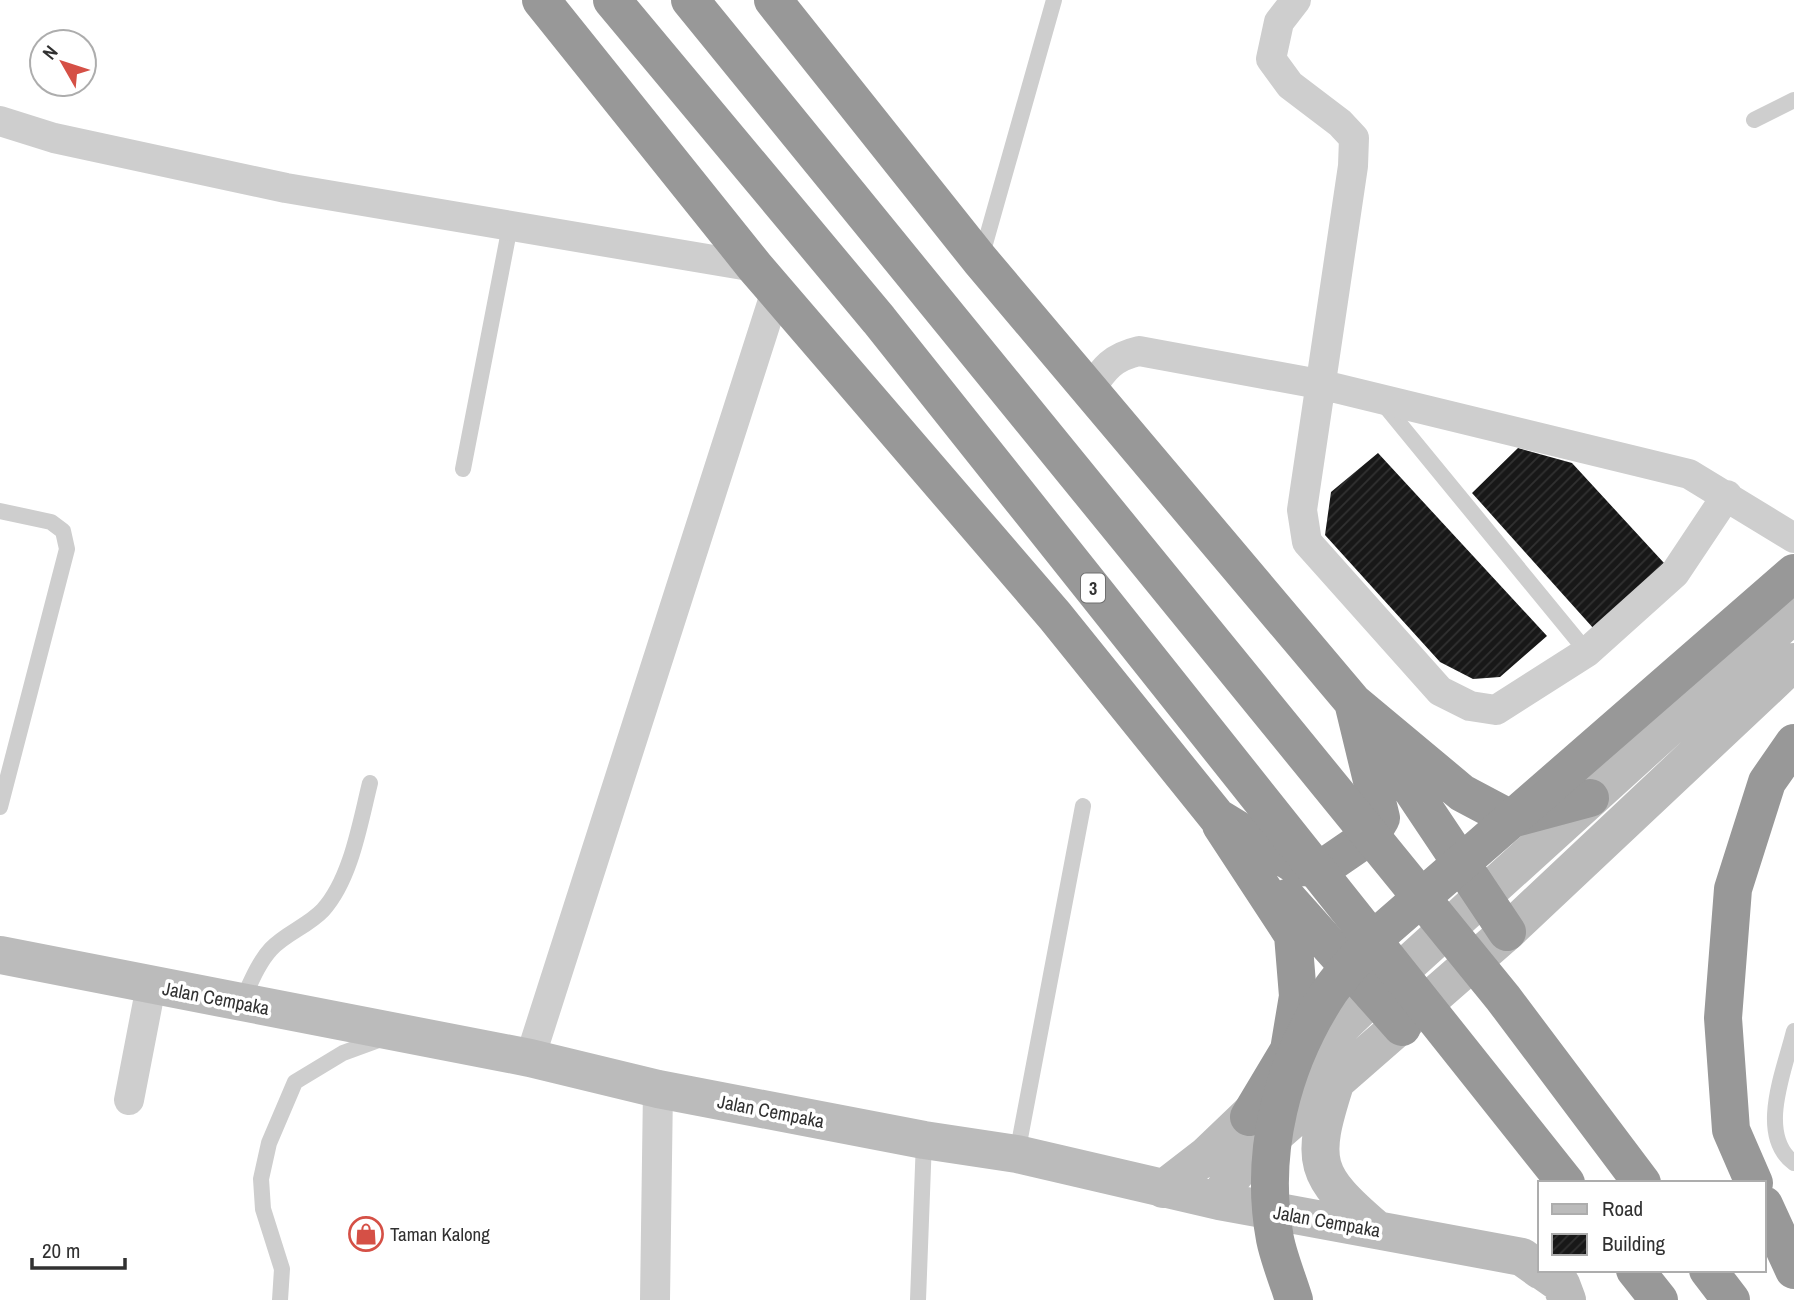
<svg xmlns="http://www.w3.org/2000/svg" width="1794" height="1300" font-family="'Archivo Narrow',sans-serif">
	<defs>
		<pattern id="building-hatch" width="6" height="6" patternUnits="userSpaceOnUse" patternTransform="scale(1.75)"><rect width="6" height="6" fill="#181818"/><path d="M-1 1l2-2M0 6l6-6M5 7l2-2" fill="none" stroke="#313131"/></pattern>
	</defs>
	<rect width="100%" height="100%" fill="#fff"/>
	<path fill="url(#building-hatch)" d="M1518 448 1572 463 1664 563 1594 629 1472 493Z
		M1378 453 1547 636 1500 677 1473 679 1440 662 1325 535 1331 492Z"/>
	<g fill="none" stroke-linecap="round" stroke-linejoin="round">
		<path stroke="#cecece" stroke-width="16" d="M1754 120 1794 100
			M981 258 1054 0
			M1381 401 1587 652
			M463 469 510 226
			M0 511 51 522 63 531 67 549 0 807
			M242 1001C250 984 258 963 271 949 286 933 308 926 323 910 351 879 360 823 370 783
			M1794 1031C1785 1069 1756 1135 1794 1163
			M1017 1154 1083 806
			M280 1300 282 1269 263 1209 261 1179 269 1143 295 1082 343 1053 384 1038
			M918 1300 924 1140"/>
		<path stroke="#cecece" stroke-width="30" d="M1296 0 1279 22 1271 59 1290 85 1340 123 1354 138 1353 166 1302 510 1307 542 1440 691 1470 706 1496 710 1587 652 1675 573 1727 495
			M0 121 54 138 286 188 755 267
			M1090 390C1104 368 1113 357 1139 351L1319 384 1689 474 1794 538
			M530 1058 776 291
			M129 1100 151 986
			M655 1300 658 1089"/>
		<path stroke="#bbb" stroke-width="38" d="M0 955 530 1058 658 1089 924 1140 1017 1154 1219 1201 1522 1257 1540 1270
			M1335 1084C1310 1162 1313 1175 1376 1229
			M1163 1189 1207 1155 1373 996 1794 614
			M1219 1201 1229 1181 1246 1160 1507 932 1794 662
			M1541 1270 1561 1284 1567 1300"/>
		<path stroke="#989898" stroke-width="38" d="M541 0 755 267 1055 616 1217 817 1299 867 1323 868 1371 835 1381 818 1353 702 980 260 773 0
			M1353 702 1462 793 1511 819 1590 798
			M1376 736 1507 932
			M1221 825 1293 935 1298 996 1289 1050 1249 1117
			M1287 898 1402 1027
			M1754 1183 1731 1130 1723 1018 1733 889 1767 782 1794 743
			M1764 1205 1794 1270
			M1635 1270 1659 1300
			M1708 1270 1731 1300"/>
		<path stroke="#989898" stroke-width="38" d="M612 0 879 320 1566 1183
			M690 0 1503 998 1642 1183
			M1294 1300C1288 1280 1279 1259 1275 1239 1259 1153 1282 1063 1330 991 1343 972 1360 955 1375 938L1794 573"/>
	</g>
	<defs>
		<g id="shop-ring" transform="scale(1.75)"><circle r="9.5" fill="#fff" stroke="#d55046" stroke-width="1.5"/><path d="M-5-2.5h2.3a2.7 3.5 0 0 1 5.4 0H5L5.5 6h-11ZM-1.5-2.5h3a1.5 2.3 0 0 0-3 0Z" fill="#d55046"/></g>
	</defs>
	<g fill-rule="evenodd">
		<use href="#shop-ring" x="366" y="1234"/>
	</g>
	<g text-anchor="middle" dominant-baseline="central" stroke-width="7" stroke-linejoin="round" paint-order="stroke">
		<rect fill="#fff" stroke="#6f6f6f" stroke-width="2" x="1081" y="573.5" width="24" height="29" rx="5"/>
		<g font-size="18" font-weight="bold" fill="#313131">
			<text x="1093" y="588">3</text>
		</g>
		<g font-size="19" fill="#313131" stroke="#fff">
			<text transform="translate(216 998) rotate(11)">Jalan Cempaka</text>
			<text transform="translate(771 1111) rotate(11)">Jalan Cempaka</text>
			<text transform="translate(1327 1221) rotate(10)">Jalan Cempaka</text>
		</g>
		<g font-size="19" fill="#313131" stroke="#fff" text-anchor="start">
			<text x="390" y="1234">Taman Kalong</text>
		</g>
	</g>
	<rect x="1538" y="1181" width="228" height="91" fill="#ffffff" stroke="#adadad" stroke-width="2"/>
	<rect x="1552" y="1204" width="35" height="10" fill="#bbbbbb" stroke="#adadad" stroke-width="2"/>
	<text x="1602" y="1216" font-size="21" fill="#313131">Road</text>
	<rect x="1552" y="1234" width="35" height="21" fill="url(#building-hatch)" stroke="#adadad" stroke-width="2"/>
	<text x="1602" y="1251" font-size="21" fill="#313131">Building</text>
	<g transform="translate(63 63) rotate(309)"><circle r="33" fill="#ffffff" stroke="#adadad" stroke-width="2"/>
	<path d="M0-5L12 26L0 18L-12 26Z" fill="#d55046"/>
	<text y="-10" font-size="19" font-weight="bold" text-anchor="middle" fill="#313131">N</text>
	</g>
	<path d="M32 1258v10h93v-10" fill="none" stroke="#313131" stroke-width="3.5"/>
	<text x="42" y="1258" font-size="21" fill="#313131" stroke="#ffffff" stroke-width="5" paint-order="stroke">20 m</text>
</svg>
